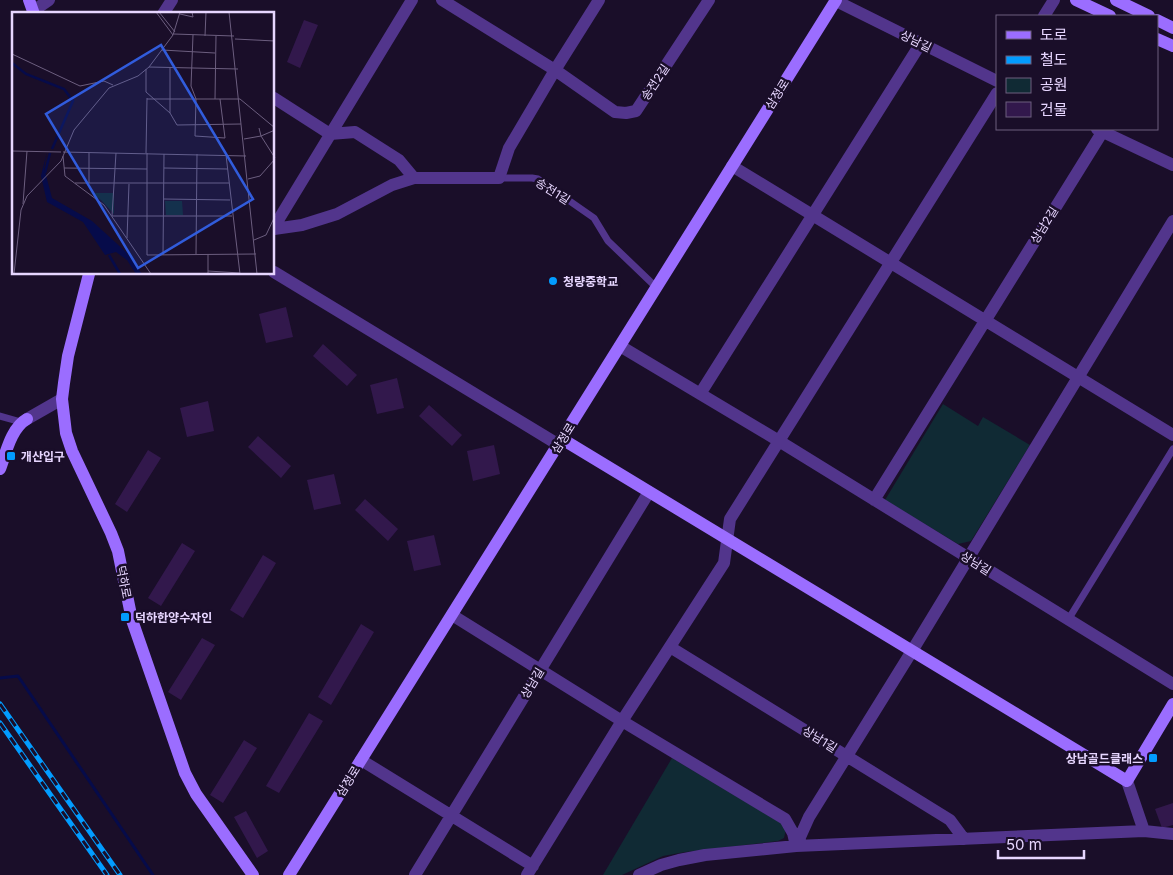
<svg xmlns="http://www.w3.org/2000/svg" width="1173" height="875" font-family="Inter,'Noto Sans KR',sans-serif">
	<rect width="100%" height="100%" fill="#1a0e29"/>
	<path fill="#102a34" d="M943 404 978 426 983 417 1030 445 971 541 958 544 885 500Z
		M672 758 784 825 786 829 784 838 778 841 685 852 663 856 622 875H603Z"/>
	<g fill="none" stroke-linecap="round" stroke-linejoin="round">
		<path stroke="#060b4a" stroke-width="3" d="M0 678 18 676 153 875"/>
	</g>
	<path fill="#32184c" d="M304 20 318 25 300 68 287 62Z
		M286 307 293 337 266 343 259 314Z
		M323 344 357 375 347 386 313 356Z
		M397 378 404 408 377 414 370 385Z
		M208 401 214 431 187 437 180 408Z
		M429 405 462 435 452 446 419 416Z
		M258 436 291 466 281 478 248 447Z
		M494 445 500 474 473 481 467 451Z
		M148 450 161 458 127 512 115 504Z
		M334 474 341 504 314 510 307 480Z
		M365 499 398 529 388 541 355 510Z
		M434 535 441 565 414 571 407 541Z
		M182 543 195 551 161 606 148 598Z
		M263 555 276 563 243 618 230 610Z
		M361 624 374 632 331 705 318 697Z
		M202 638 215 645 181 700 168 692Z
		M309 713 323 721 279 793 266 786Z
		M244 740 257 748 223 803 210 795Z
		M1173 803V825L1162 828 1155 809Z
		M246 811 268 851 257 858 234 817Z"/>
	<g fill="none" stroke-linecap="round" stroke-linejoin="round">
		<path stroke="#52358c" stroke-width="7" d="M499 178H532L538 179 594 218 608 241 657 288
			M0 416 21 422
			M1068 620 1173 449"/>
		<path stroke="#52358c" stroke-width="12" d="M442 0 555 70 615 112 626 113 636 111 709 0
			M836 1 997 81
			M33 11 49 0
			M163 14 172 0
			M1044 16 1054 0
			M274 98 330 134 355 132 399 160 414 178
			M1097 129 1173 165
			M732 166 1173 435
			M274 227 412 0
			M274 229 302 225 337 214 392 185 414 178H499L509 148 555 70 599 0
			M274 272 559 445
			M620 346 779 441 1173 684
			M700 394 921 43
			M27 419 62 399
			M874 500 1103 131
			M452 615 622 721 785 819 793 833 796 846
			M670 647 950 820 964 839
			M361 760 533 866
			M1127 781 1144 831
			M796 846 809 817 912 651 1173 221
			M415 875 649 492
			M527 875 622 721 724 563 730 519 997 93
			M639 875 661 865 679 860 705 855 796 846 1144 831 1173 834"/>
		<path stroke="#9b6dff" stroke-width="12" d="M29 0 34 14
			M1076 0 1110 16
			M1116 0 1149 16
			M1157 20 1173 28
			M1157 39 1173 46
			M89 274 68 356 64 383 62 399 66 433 72 451 111 533 118 551 132 620 185 773 196 794 253 875
			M562 439 1127 781 1173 704
			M0 469C6 453 11 428 27 419
			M289 875 836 0"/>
		<g stroke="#029cff" stroke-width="5">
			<path id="rail" d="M0 704 120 875
				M0 723 107 875"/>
		</g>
		<use href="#rail" stroke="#1a0e29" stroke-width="3" stroke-dasharray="9" stroke-linecap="butt"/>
	</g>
	<g fill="#029cff" stroke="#1a0e29" stroke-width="2">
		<circle cx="553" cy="281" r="5"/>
		<rect x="6" y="451" width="10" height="10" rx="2.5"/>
		<rect x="120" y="612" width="10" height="10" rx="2.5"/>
		<rect x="1148" y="753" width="10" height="10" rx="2.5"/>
	</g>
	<g text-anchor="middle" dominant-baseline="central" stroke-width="5" stroke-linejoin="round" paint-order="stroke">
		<g font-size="12" fill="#e7d6ff" stroke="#1a0e29">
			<text transform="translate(916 41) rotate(26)">상남길</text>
			<text transform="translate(655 82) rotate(-56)">송전2길</text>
			<text transform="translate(777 94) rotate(-58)">삼정로</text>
			<text transform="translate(553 191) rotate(32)">송전1길</text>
			<text transform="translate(1044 225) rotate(-58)">상남2길</text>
			<text transform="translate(563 438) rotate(-58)">삼정로</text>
			<text transform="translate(976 563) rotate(32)">상남길</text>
			<text transform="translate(124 582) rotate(79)">덕하로</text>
			<text transform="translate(532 683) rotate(-59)">상남길</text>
			<text transform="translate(820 739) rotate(32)">상남1길</text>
			<text transform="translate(348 781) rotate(-58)">삼정로</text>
		</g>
		<g font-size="12" font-weight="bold" fill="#e7d6ff" stroke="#1a0e29" text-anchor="start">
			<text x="563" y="281">청량중학교</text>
			<text x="21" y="456">개산입구</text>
			<text x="135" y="617">덕하한양수자인</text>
			<text x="1143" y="758" text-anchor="end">상남골드클래스</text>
		</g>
	</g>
	<g transform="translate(12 12)">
		<rect width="262" height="262" fill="#1a0e29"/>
		<path d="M79 181H102V202L89 188ZM153 189H170L171 203H154Z" fill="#102a34"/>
		<path d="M35 140 32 156 40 186 80 209 114 240 130 262H124L115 248 104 240 93 243 71 210 35 190 29 164Z" fill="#060b4a"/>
		<path fill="none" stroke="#060b4a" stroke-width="2.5" d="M0 51 14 62 52 77 61 89 40 137M33 161 38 141M97 243 108 262"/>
		<path fill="none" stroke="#6c5e7f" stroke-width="1" d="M144 0 161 23M147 0 163 20M217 0 245 262M168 2 181 5 180 0M162 22 222 24M181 23 179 74 184 87M193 24 194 0M223 27 263 29M150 38 203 41M0 42 68 74 92 69 101 73M137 55 226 57M134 57V80L158 101 165 113 229 112M135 87H228L263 116M184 87 183 124 213 126 208 87M203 87 204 24M158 101V55M247 116 249 124 263 118M232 127 249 124 263 146M0 139 49 140M51 140 234 144M104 141 100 204H220M134 141 135 86M214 143 228 262M51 144 53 164 92 193 139 262M52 156 135 157M152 156 216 157M236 167 248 164 263 147M63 171H217M77 171V140M152 187 218 188M11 192 15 139M115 226 117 172M242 228 254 223 263 204M184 242 185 142M135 243 244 242M135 243V141M151 243 152 142M196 259 228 261M2 262 9 198 15 184 49 149 62 118 97 76 126 64 137 55 161 23 168 0M196 262V242"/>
		<path fill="#315cdc" fill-opacity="0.15" stroke="#315cdc" stroke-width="2.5" d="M149 33 241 187 126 256 34 102Z"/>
		<rect width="262" height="262" fill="none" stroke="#e7d6ff" stroke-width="2.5"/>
	</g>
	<rect x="996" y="15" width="162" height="115" fill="#1a0e29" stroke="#6c5e7f"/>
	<rect x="1006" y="31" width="25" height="8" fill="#9b6dff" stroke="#6c5e7f"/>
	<text x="1040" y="40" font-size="15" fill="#e7d6ff">도로</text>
	<rect x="1006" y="56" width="25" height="8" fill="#029cff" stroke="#6c5e7f"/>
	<text x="1040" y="65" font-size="15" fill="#e7d6ff">철도</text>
	<rect x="1006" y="78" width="25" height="15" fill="#102a34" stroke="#6c5e7f"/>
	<text x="1040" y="90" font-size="15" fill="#e7d6ff">공원</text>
	<rect x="1006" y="102" width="25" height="15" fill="#32184c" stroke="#6c5e7f"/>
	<text x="1040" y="115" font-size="15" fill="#e7d6ff">건물</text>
	<path d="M998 850v8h86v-8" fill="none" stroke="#e7d6ff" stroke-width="2.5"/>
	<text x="1006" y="850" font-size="15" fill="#e7d6ff" stroke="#1a0e29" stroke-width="4" paint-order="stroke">50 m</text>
</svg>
